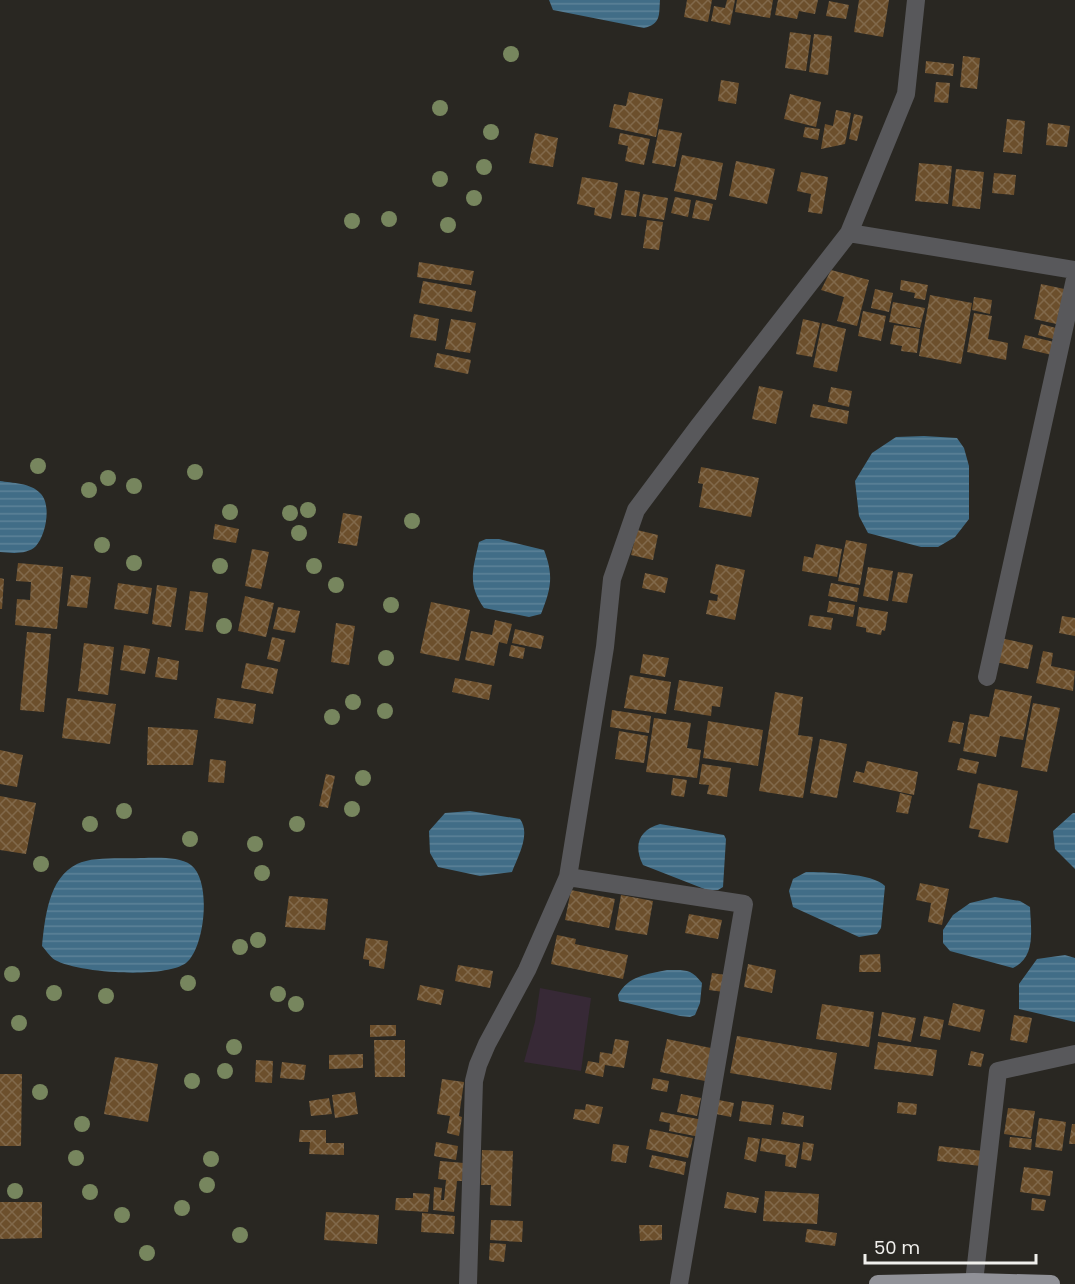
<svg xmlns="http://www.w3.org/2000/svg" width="1075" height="1284" font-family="Poppins,sans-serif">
	<defs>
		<pattern id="water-rules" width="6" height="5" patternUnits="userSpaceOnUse" patternTransform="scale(1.5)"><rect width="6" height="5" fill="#416d87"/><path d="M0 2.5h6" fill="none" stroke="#5d8298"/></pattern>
		<pattern id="building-cross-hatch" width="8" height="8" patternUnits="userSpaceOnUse" patternTransform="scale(1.5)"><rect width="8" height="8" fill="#6c4f2c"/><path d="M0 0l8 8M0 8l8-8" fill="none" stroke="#81694b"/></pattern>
	</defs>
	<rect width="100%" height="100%" fill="#292722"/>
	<path fill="#372936" d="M540 988 591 998 581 1071 524 1062 535 1022Z"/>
	<path fill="url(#water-rules)" d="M549 0H660C659 15 661 24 644 28L553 10Z
		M924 436 957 438 964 448 969 466V519L955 537 938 547H921L868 533 859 516 855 481 872 453 896 437Z
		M0 481C12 483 31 483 40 493 52 504 46 535 36 546 27 555 11 553 0 552Z
		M486 539H499L544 550C554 576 551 589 541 614L529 617 484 608C467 584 473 569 479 542Z
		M470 811 520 819C531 834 518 856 512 872L480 876 438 867 430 853 429 831 445 813Z
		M1073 813H1075V869L1055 849 1053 831Z
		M660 824 724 835 726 839 723 887 718 890H707L643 865C633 845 639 830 660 824Z
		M141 858C156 858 179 856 191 865 212 881 205 948 186 963 164 979 78 973 55 960 50 957 46 950 42 946 45 919 48 878 77 864 93 856 123 859 141 858Z
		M806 872C822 872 874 873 885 886L881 928 877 934 859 937 793 907 789 891 793 879Z
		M995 897 1020 901 1030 907C1031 930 1036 957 1013 968L950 951 943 943V930L953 915 970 903Z
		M1065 955 1075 958V1022L1019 1009V984L1037 959Z
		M667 970C684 970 691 968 702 983L700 1003 695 1015 690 1017 680 1016 619 1001 618 995C628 976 647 974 667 970Z"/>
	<path fill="url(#building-cross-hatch)" d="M687 0H712L708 22 684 17Z
		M727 0H735L730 25 711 21 714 6 725 8Z
		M737 0H773L770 18 735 12Z
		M778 0H818L815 14 799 11 797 19 775 15Z
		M859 0H889L883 37 854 32Z
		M829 1 849 5 846 19 826 16Z
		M790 32 811 35 806 71 785 68Z
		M814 34 832 36 828 75 809 72Z
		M963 56 980 58 977 89 960 87Z
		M926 61 954 64 953 76 925 73Z
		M721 80 739 83 736 104 718 101Z
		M936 82 950 83 948 103 934 102Z
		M629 92 663 99 656 137 609 127 614 104 626 106Z
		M790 94 821 102 816 127 784 119Z
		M836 110 851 113 845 144 821 149 825 124 833 126Z
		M854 114 863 116 857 141 849 139Z
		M1007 119 1025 121 1022 154 1003 152Z
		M1048 123 1070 126 1067 147 1046 145Z
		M805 127 820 129 818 140 803 137Z
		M659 129 682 133 675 167 652 163Z
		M535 133 558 138 553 167 529 163Z
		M620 133 650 139 644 165 625 161 628 146 618 144Z
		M682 155 723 163 716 200 674 191Z
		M736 161 775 169 767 204 729 196Z
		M919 163 952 166 948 204 915 201Z
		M956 169 984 172 980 209 952 206Z
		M801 172 828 177 822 214 808 212 811 194 797 191Z
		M994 173 1016 175 1014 195 992 193Z
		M582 177 618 183 611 219 594 215 595 208 577 204Z
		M625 190 640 192 636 217 621 215Z
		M643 194 668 198 664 220 639 216Z
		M675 197 691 200 688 217 671 213Z
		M696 200 713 204 709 221 692 218Z
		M647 220 663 222 659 250 643 248Z
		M419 262 474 271 471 285 417 277Z
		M831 270 869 280 857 326 837 321 844 297 821 290Z
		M901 280 928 285 925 300 914 298 915 293 900 290Z
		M423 281 476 291 472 312 419 303Z
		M1041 284 1069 290 1061 325 1034 319Z
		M875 289 893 293 889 312 871 308Z
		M930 295 972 303 961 364 919 356Z
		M974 297 992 300 990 314 972 310Z
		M893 302 925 308 920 328 889 322Z
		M863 311 886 316 881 341 858 336Z
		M974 313 992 316 988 339 1008 343 1006 360 967 352Z
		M414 314 439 319 436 341 410 337Z
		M451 319 476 323 470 353 445 349Z
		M803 319 820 323 812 357 796 354Z
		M822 323 846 329 837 372 813 367Z
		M1041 324 1056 328 1053 339 1038 335Z
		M894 325 920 329 917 353 901 351 902 346 890 344Z
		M1025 335 1054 342 1052 355 1022 348Z
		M437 353 471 360 468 374 434 367Z
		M759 386 783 391 776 424 752 419Z
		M831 387 852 391 849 407 828 402Z
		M813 404 849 411 847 424 810 417Z
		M701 467 759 478 751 517 699 507 703 484 698 483Z
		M343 513 362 516 357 546 338 543Z
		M215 524 239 529 236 543 213 539Z
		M637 530 658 535 653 560 631 555Z
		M846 540 867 544 860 585 838 581Z
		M816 544 842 549 837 577 802 571 804 556 813 558Z
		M252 549 269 552 261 589 245 586Z
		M18 563 63 567 57 629 15 625 17 599 30 600 31 582 16 581Z
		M716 564 745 570 735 620 706 614 709 600 717 601 718 595 710 593Z
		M868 567 893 571 888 601 863 596Z
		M898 572 913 574 907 603 892 601Z
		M645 573 668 578 665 593 642 588Z
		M71 575 91 577 87 608 67 606Z
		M0 578 4 579 2 609H0Z
		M118 583 152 588 148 614 114 609Z
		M831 583 859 588 857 602 828 596Z
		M157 585 177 588 171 627 152 624Z
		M190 591 208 593 203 632 185 630Z
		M245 596 274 603 266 637 238 631Z
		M829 601 855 605 853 617 827 612Z
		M431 602 470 610 459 661 420 653Z
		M278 607 300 611 295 633 273 629Z
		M859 607 888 612 885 631 882 630 881 635 866 632V628L856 626Z
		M810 615 833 618 831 630 808 626Z
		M1062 616 1075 618V636L1059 633Z
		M495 620 512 624 507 644 499 642 494 666 465 660 471 631 492 635Z
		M336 623 355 626 349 665 331 662Z
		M515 629 544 636 541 649 512 643Z
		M27 632 51 634 44 712 20 710Z
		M272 637 285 640 280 662 267 659Z
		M1000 638 1033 645 1028 669 996 662Z
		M84 643 114 647 108 695 78 691Z
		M124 645 150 649 145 674 120 670Z
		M511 645 525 648 523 659 509 656Z
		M1043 651 1053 653 1051 666 1075 671 1073 691 1036 683Z
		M643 654 669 658 665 677 640 673Z
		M158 657 179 661 177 680 155 677Z
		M246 663 278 669 273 694 241 688Z
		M630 675 671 682 666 714 624 708Z
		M455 678 492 685 489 700 452 692Z
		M679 680 723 687 720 707 712 706 711 716 674 710Z
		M995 689 1032 696 1023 740 1000 736 996 757 963 751 970 714 989 717Z
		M775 692 803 697 798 735 813 737 803 798 759 791Z
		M67 698 116 704 110 744 62 738Z
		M217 698 256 704 253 724 214 718Z
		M1033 703 1060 708 1047 772 1021 767Z
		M612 710 651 716 649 733 610 727Z
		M654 718 691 723 687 748 701 750 697 778 646 772Z
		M708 721 763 730 758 766 703 758Z
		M953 721 964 723 960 744 948 742Z
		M148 727 198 730 193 765H147Z
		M619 731 648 736 644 763 615 759Z
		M820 739 847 744 837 798 810 793Z
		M0 750 23 755 17 787 0 784Z
		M960 758 979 762 976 774 957 770Z
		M210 759 226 761 224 783 208 782Z
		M867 761 918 772 914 795 853 782 856 771 864 773Z
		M702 764 731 768 727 797 707 794 709 785 699 784Z
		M326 774 335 776 328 808 319 806Z
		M673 778 687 780 684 797 671 795Z
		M978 783 1018 791 1008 843 978 837 980 830 969 828Z
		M900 793 912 796 908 814 896 812Z
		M0 796 36 803 26 854 0 850Z
		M920 883 949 889 942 925 928 922 931 903 916 900Z
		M571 890 615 899 609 928 565 920Z
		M621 895 653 901 647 935 615 930Z
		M289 896 328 899 325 930 285 927Z
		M689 914 722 920 718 939 685 933Z
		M557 935 576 939 575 944 628 955 623 979 551 964Z
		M366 938 388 941 384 969 369 966V960L363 959Z
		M880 954 881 972H859L860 955Z
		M748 964 776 970 772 993 744 987Z
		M458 965 493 971 490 988 455 981Z
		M712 973 726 975 724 992 709 990Z
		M420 985 444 990 441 1005 417 1000Z
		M953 1003 985 1010 980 1032 948 1025Z
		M822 1004 874 1012 869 1047 816 1039Z
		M882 1012 916 1018 911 1042 878 1036Z
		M1014 1015 1032 1018 1027 1043 1010 1040Z
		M924 1016 944 1020 940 1040 920 1036Z
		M370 1025H396V1036L370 1037Z
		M737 1036 837 1053 831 1090 730 1073Z
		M615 1039 629 1041 624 1068 605 1065 603 1077 585 1073 588 1061 599 1063 600 1052 612 1054Z
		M667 1039 711 1048 705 1081 660 1072Z
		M374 1040H405V1077H375Z
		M878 1042 937 1050 933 1076 874 1069Z
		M971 1051 984 1054 981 1067 968 1065Z
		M363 1054V1068L329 1069V1055Z
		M115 1057 158 1064 148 1122 104 1114Z
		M256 1060 273 1061 272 1083 255 1082Z
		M282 1062 306 1065 304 1080 280 1078Z
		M0 1074H22L21 1146H0Z
		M653 1078 669 1081 667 1092 651 1089Z
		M442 1079 464 1082 459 1116 462 1117 459 1136 447 1133 450 1116 437 1114Z
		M355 1092 358 1114 335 1118 332 1095Z
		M681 1094 701 1098 697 1116 677 1112Z
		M329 1098 332 1114 311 1116 309 1101Z
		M719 1100 734 1103 731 1117 716 1114Z
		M742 1101 774 1105 771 1125 739 1121Z
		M898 1102 917 1104 916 1115 897 1113Z
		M586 1104 603 1107 599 1124 573 1119 575 1109 585 1110Z
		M1008 1108 1035 1111 1031 1138 1004 1134Z
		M661 1112 703 1120 700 1137 669 1131 670 1123 659 1121Z
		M783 1112 804 1116 803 1127 781 1124Z
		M1039 1118 1066 1122 1062 1151 1035 1147Z
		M1072 1124H1075V1144H1069Z
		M650 1129 693 1138 688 1158 646 1149Z
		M300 1130H326V1143H344V1155L309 1154 310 1142H299Z
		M748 1137 760 1139 756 1162 744 1159Z
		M1010 1137 1032 1139 1031 1150 1009 1147Z
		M762 1138 800 1144 796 1168 785 1166 786 1155 760 1151Z
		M436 1142 458 1146 456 1160 434 1156Z
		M803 1142 814 1144 811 1161 801 1159Z
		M613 1144 629 1146 626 1163 611 1161Z
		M939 1146 983 1151 981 1166 937 1161Z
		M482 1150 513 1151 511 1206 490 1205 491 1185H481Z
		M652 1155 686 1162 684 1175 649 1167Z
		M440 1161 464 1163 462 1181H457L454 1212 433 1210 434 1187 442 1188 441 1200H444L446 1180 438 1179Z
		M1024 1167 1053 1171 1050 1196 1020 1192Z
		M765 1191 819 1194 817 1224 763 1221Z
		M727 1192 759 1198 756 1213 724 1208Z
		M413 1193 430 1194 428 1212 395 1210 396 1198H413Z
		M1032 1198 1046 1200 1044 1211 1031 1210Z
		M0 1202H42V1238L0 1239Z
		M326 1212 379 1215 377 1244 324 1240Z
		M422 1213 455 1216 454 1234 421 1232Z
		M491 1220 523 1221 522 1242 490 1240Z
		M639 1225H662V1240L640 1241Z
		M807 1229 837 1233 835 1246 805 1242Z
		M490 1243 506 1244 504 1262 489 1260Z"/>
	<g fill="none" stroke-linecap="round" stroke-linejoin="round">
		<path stroke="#58585b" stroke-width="18" d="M849 233 1075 270
			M987 677 1075 279
			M568 877 744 904 679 1284
			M974 1282 998 1071 1075 1054
			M468 1284 474 1081 478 1065 487 1044 527 970 568 877 605 647 612 579 636 510 698 427 849 233 906 94 916 0"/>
		<path stroke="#919298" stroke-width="18" d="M878 1284 974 1282 1051 1284"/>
	</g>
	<g fill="#77865e">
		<circle cx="511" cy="54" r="8"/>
		<circle cx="440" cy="108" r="8"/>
		<circle cx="491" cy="132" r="8"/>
		<circle cx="484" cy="167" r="8"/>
		<circle cx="440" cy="179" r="8"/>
		<circle cx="474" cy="198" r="8"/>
		<circle cx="389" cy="219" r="8"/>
		<circle cx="352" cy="221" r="8"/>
		<circle cx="448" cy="225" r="8"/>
		<circle cx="38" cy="466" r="8"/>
		<circle cx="195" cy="472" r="8"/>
		<circle cx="108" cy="478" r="8"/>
		<circle cx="134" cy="486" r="8"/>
		<circle cx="89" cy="490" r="8"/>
		<circle cx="308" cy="510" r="8"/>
		<circle cx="230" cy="512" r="8"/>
		<circle cx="290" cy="513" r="8"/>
		<circle cx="412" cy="521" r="8"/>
		<circle cx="299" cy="533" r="8"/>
		<circle cx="102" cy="545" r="8"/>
		<circle cx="134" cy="563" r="8"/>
		<circle cx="220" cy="566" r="8"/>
		<circle cx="314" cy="566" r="8"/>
		<circle cx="336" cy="585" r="8"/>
		<circle cx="391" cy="605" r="8"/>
		<circle cx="224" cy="626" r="8"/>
		<circle cx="386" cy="658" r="8"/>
		<circle cx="353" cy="702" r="8"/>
		<circle cx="385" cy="711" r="8"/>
		<circle cx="332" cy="717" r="8"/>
		<circle cx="363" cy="778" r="8"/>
		<circle cx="352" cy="809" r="8"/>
		<circle cx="124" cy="811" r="8"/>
		<circle cx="90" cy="824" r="8"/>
		<circle cx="297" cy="824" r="8"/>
		<circle cx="190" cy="839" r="8"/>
		<circle cx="255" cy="844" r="8"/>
		<circle cx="41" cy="864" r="8"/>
		<circle cx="262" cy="873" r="8"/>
		<circle cx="258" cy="940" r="8"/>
		<circle cx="240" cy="947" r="8"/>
		<circle cx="12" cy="974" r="8"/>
		<circle cx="188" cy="983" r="8"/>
		<circle cx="54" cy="993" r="8"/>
		<circle cx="278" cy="994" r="8"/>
		<circle cx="106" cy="996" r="8"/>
		<circle cx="296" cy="1004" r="8"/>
		<circle cx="19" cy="1023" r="8"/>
		<circle cx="234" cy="1047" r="8"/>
		<circle cx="225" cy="1071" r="8"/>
		<circle cx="192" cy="1081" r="8"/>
		<circle cx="40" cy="1092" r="8"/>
		<circle cx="82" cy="1124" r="8"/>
		<circle cx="76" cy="1158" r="8"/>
		<circle cx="211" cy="1159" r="8"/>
		<circle cx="207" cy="1185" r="8"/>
		<circle cx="15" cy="1191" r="8"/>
		<circle cx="90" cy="1192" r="8"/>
		<circle cx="182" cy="1208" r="8"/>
		<circle cx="122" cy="1215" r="8"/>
		<circle cx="240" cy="1235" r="8"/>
		<circle cx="147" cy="1253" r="8"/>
	</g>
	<path d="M865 1254v9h171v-9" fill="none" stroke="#f0efec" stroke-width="3"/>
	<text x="874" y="1254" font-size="18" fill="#f0efec" stroke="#292722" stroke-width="4.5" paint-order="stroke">50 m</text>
</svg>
